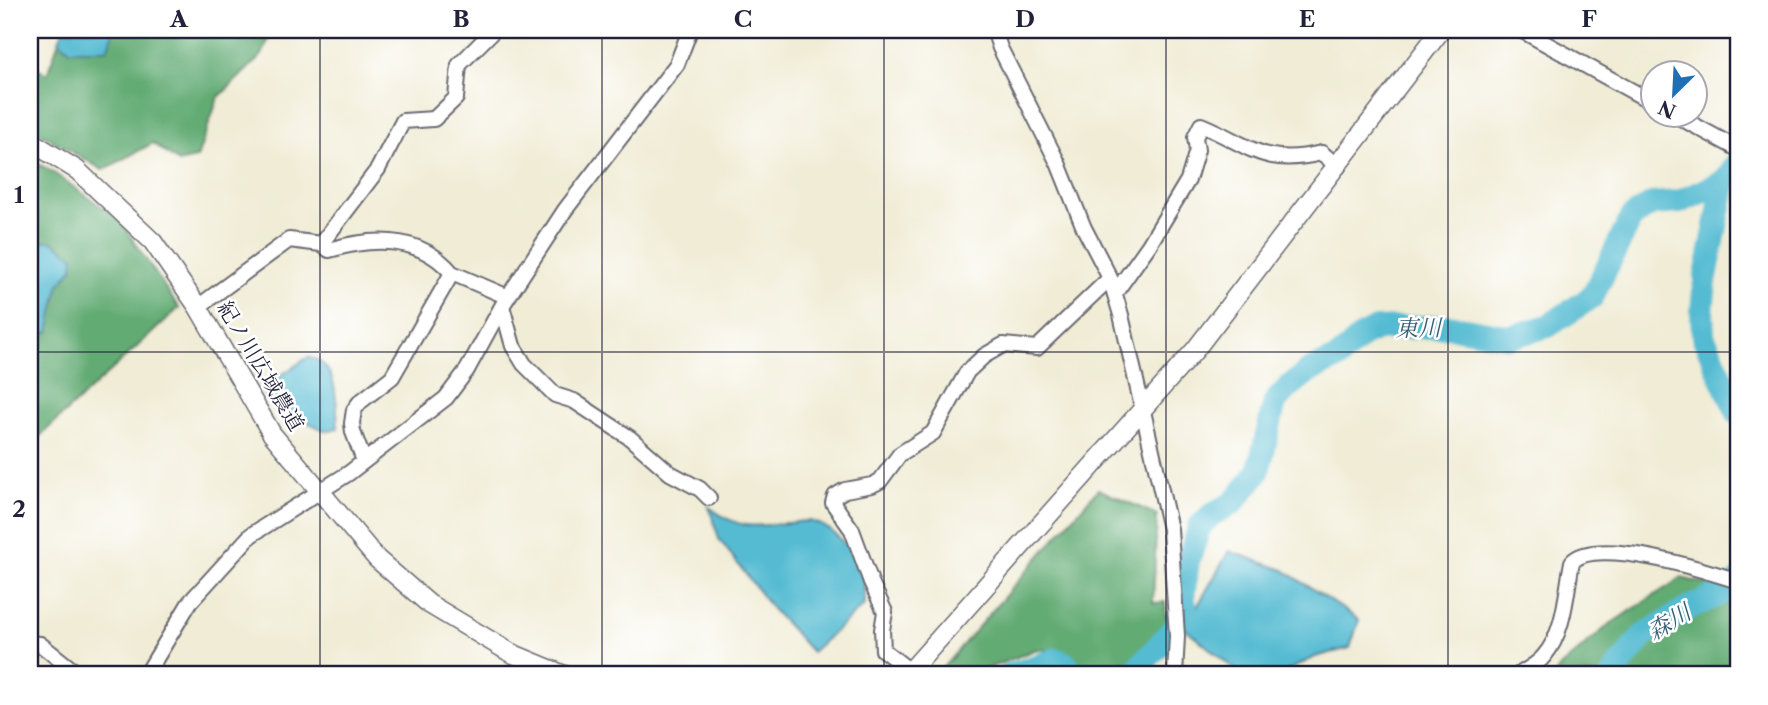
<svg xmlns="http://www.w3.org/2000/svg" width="1768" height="705" font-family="'Libre Caslon Text','Noto Serif JP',serif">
	<rect width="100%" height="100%" fill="#fff"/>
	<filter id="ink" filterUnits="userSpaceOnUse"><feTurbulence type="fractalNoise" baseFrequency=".0143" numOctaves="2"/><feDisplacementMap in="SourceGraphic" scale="14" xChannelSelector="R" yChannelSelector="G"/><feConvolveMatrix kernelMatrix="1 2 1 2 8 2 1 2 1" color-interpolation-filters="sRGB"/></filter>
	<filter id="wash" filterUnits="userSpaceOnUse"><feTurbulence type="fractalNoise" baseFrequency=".00686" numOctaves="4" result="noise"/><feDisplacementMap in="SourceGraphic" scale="28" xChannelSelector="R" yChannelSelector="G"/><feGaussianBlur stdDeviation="1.57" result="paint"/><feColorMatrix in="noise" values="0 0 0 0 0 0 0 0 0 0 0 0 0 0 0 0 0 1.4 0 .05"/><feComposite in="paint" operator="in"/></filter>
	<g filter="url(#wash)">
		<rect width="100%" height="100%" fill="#f0ecd5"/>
		<path fill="#62ab73" stroke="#426657" stroke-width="2" d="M114 30H262L268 40 262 55 218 98 197 158 178 162 153 143 103 170 30 127V64L47 74 59 41 70 50Z
			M30 160 48 169 118 218 179 308 30 445Z
			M1098 489 1157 515 1153 603 1165 602 1167 622C1158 634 1145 656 1133 666 1107 686 1083 673 1065 652L1037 649 979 672H939Z
			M1681 578 1738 591V675H1555L1560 667 1610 624Z"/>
		<path fill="#55bbd2" stroke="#3c6e86" stroke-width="2" d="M63 30H114L107 50H70L59 41Z
			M43 241H52L74 257 73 268 59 285 49 332 37 336 30 333C30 303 24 266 43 241Z
			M308 357C339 363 336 402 338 428L326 431 271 405 262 388Z
			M709 507C738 529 751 527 786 523 793 523 801 521 808 521 832 523 858 555 863 578 865 586 864 596 864 605L812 652 773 610 719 539Z
			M1229 551 1284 570 1359 620 1350 648 1315 657 1279 675H1241L1185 628Z"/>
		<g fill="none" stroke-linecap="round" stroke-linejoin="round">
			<path stroke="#55bbd2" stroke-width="24" d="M1738 162 1725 181 1705 281 1702 311 1703 336 1738 413
				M1178 620 1186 610 1183 597 1188 561 1200 526 1212 514 1233 503 1258 472 1275 402 1290 386 1309 371 1338 358 1364 335 1377 329 1448 326 1510 337 1548 326 1592 297 1632 217 1652 204 1679 202 1725 181
				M1010 675 1054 660C1067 660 1067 668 1075 675
				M1127 675 1134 673 1170 633
				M1612 675 1643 636 1684 611 1734 587 1738 582"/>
		</g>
	</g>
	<g filter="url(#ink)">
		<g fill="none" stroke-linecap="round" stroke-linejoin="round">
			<g stroke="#6a6971" stroke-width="18">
				<path id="minor" d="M994 30 1000 48 1058 163 1084 228 1110 278 1121 315 1170 529 1177 636 1175 675
					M1521 30 1652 102
					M1677 116 1738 149
					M321 244 378 169 403 121 434 119 456 98 459 65 494 30
					M452 273 508 297
					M1115 293 1149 245 1188 180 1197 150 1195 137 1201 125C1252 146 1262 167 1322 153L1338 167
					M502 306 513 346 524 364 555 395 574 401 630 438 670 473 700 489 709 498
					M198 307 289 240 321 244 329 250C373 237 420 235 452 273L392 377 360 402 354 410 352 423 353 432 364 461
					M30 643 40 644 79 675
					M910 671 883 650 882 630 885 612 871 582 852 530 833 503 835 496 845 490 872 485 880 481 900 454 933 433 967 372 984 356 1003 345 1037 348 1110 278
					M146 675 190 602 251 535 349 473 446 398 467 370 502 306 565 210 677 64 690 30
					M1518 675C1527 670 1538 664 1544 656 1565 632 1566 592 1572 562 1595 535 1707 571 1738 581"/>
			</g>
			<g stroke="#6a6971" stroke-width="21">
				<path id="tertiary" d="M30 141 77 170 153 242 198 307 272 434 377 559 429 604 511 653 564 675
					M907 675 1195 350 1441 30"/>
			</g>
			<use href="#minor" stroke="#fff" stroke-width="14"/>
			<use href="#tertiary" stroke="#fff" stroke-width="18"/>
		</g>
	</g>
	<path fill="none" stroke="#22223b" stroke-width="2" stroke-opacity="0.55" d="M320 30V675M602 30V675M884 30V675M1166 30V675M1448 30V675M30 352H1738"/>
	<g text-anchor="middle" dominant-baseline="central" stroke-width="5" stroke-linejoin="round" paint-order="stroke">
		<g font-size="21" fill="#22223b" stroke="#fff">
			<text transform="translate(261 366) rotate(59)">紀ノ川広域農道</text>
		</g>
		<g font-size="23" font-style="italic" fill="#365f77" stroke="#fff">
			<text transform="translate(1418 328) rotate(-1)">東川</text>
			<text transform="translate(1669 622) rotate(-31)">森川</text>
		</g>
	</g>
	<rect width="1768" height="705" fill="none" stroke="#fff" stroke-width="77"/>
	<g transform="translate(1674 94) rotate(204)"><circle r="33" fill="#ffffff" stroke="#a7a7b1" stroke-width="2"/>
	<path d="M0-5L12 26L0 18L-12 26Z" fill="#1f6fb2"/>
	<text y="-10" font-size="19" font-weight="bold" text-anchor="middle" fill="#22223b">N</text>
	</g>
	<rect x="38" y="38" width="1692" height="628" fill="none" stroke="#22223b" stroke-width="2.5"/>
	<g font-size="23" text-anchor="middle" font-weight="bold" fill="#22223b">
		<text x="179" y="27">A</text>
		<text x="461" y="27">B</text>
		<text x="743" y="27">C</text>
		<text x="1025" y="27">D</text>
		<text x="1307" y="27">E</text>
		<text x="1589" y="27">F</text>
		<text x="19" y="203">1</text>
		<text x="19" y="517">2</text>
	</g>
</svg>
